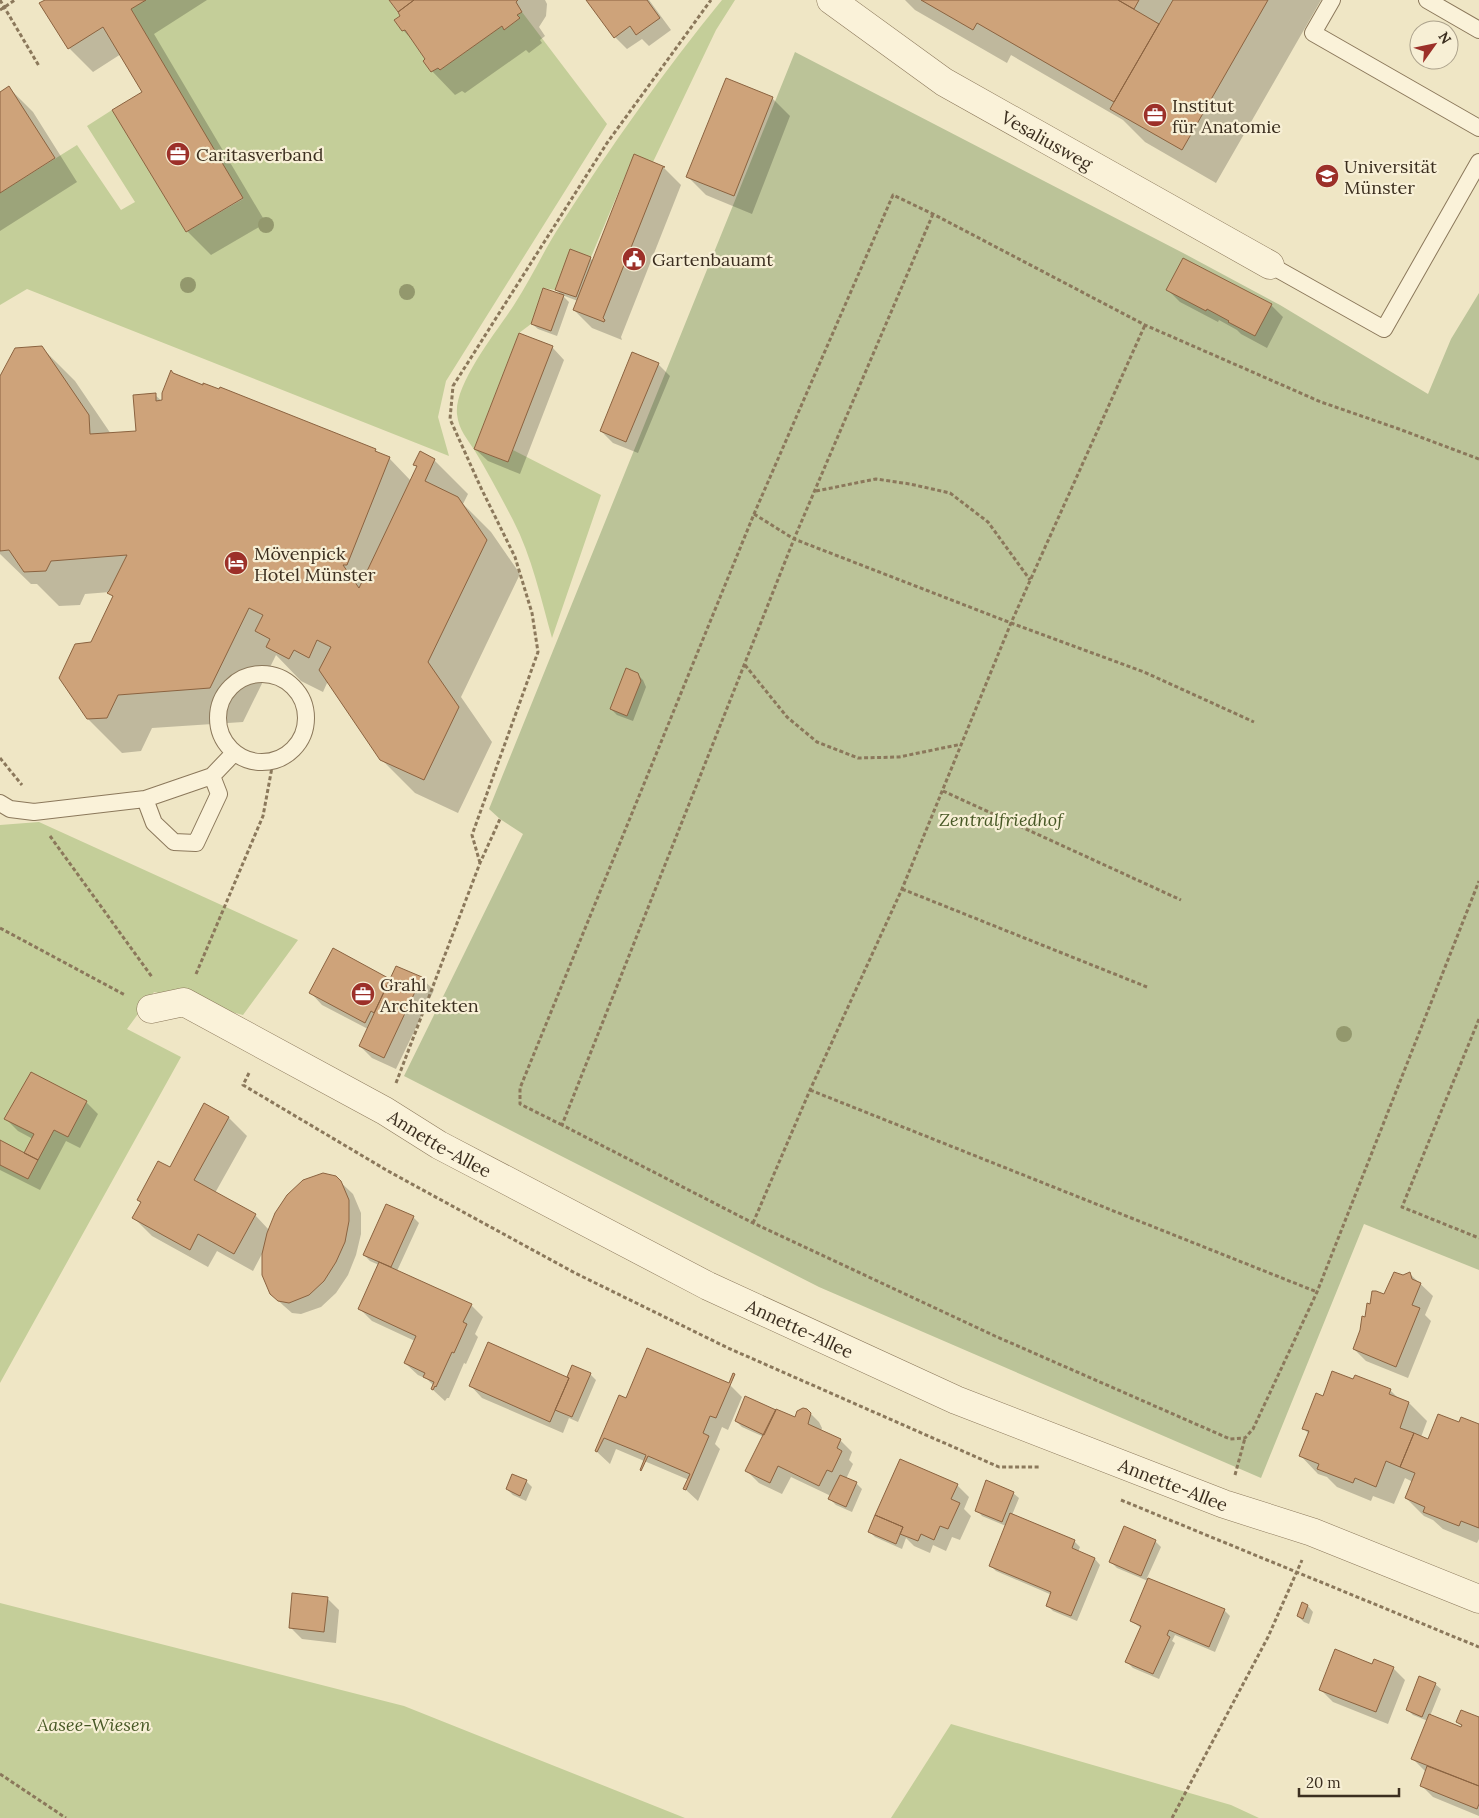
<svg xmlns="http://www.w3.org/2000/svg" width="1479" height="1818" font-family="Lora,serif">
	<rect width="100%" height="100%" fill="#efe6c5"/>
	<path fill="#c4ce99" d="M146 0H389L400 16 394 20 402 31 405 30 425 59 423 61 431 72 438 68 440 70 502 26 504 30 519 19 517 15 522 12 607 124 446 381 438 417 449 456 27 289 0 305V193L77 145 121 210 135 202 87 126 112 110 186 232 243 199 131 9Z
		M722 0H735L716 30 653 162 634 155 591 257 570 250 555 290 543 288 531 324 519 333 474 449 508 462 513 450 601 495 552 638C541 599 532 557 513 520 501 497 488 473 475 451 467 438 459 431 457 414 454 384 497 331 514 305 531 279 544 250 561 224 611 146 664 71 722 0Z
		M39 822 298 940 243 1015 154 992 127 1029 181 1057 0 1383V825Z
		M0 1603 404 1706 685 1818H0Z
		M951 1724 1231 1805 1259 1818H891Z"/>
	<path fill="#bbc398" d="M795 52 1185 254 1280 305 1428 394 1451 339 1479 293V1270L1364 1224 1261 1478 819 1287 404 1076 523 834 500 819 489 809Z"/>
	<path fill="#0003" d="M47 0H207L154 34 266 223 211 255 187 231 144 92 121 54 93 72 69 48Z
		M390 0H545L547 4 546 16 539 27 545 36 540 40 542 43 529 53 526 50 465 93 462 91 455 95 432 71 427 59 414 42 403 30 402 16Z
		M588 0H649L671 30 649 46 642 39 627 49 615 37Z
		M905 0H1321L1216 183 1145 142 1123 120 1011 55 1007 63 915 10Z
		M9 88 33 112 77 182 0 231V94Z
		M772 98 790 116 752 214 706 195 688 177Z
		M663 167 681 185 621 337 622 340 592 328 574 310 578 301 562 295 556 290 590 258 593 261Z
		M1168 290 1271 305 1283 317 1267 348 1241 334 1237 330 1219 320 1218 322 1180 302Z
		M563 296 569 302 557 336 538 329 532 324Z
		M41 347 75 381 111 434 137 432 155 395 164 403 173 374 375 450 380 455 389 458 411 481 418 468 415 465 434 460 468 494 463 504 491 532 520 574 461 697 492 742 458 813 415 793 381 759 330 684 327 683 323 692 301 681 276 655 243 722 152 728 141 751 122 753 88 719 92 644 114 598 110 592 85 594 80 605 59 606 37 584H31L0 554V377Z
		M552 347 564 360 520 474 488 461 475 449Z
		M658 364 670 376 638 453 613 443 601 431Z
		M637 674 643 680 646 687 633 721 617 715 611 709Z
		M333 950 390 980 421 978 434 990 396 1069 372 1058 360 1046 368 1029 322 1005 310 992Z
		M86 1102 98 1114 80 1148 66 1141 40 1190 0 1170V1142L24 1155 33 1139 18 1131 6 1119Z
		M229 1118 247 1136 215 1193 255 1215 269 1230 335 1177 353 1194 361 1213V1234L356 1255 348 1275 336 1293 321 1307 301 1314 292 1313 284 1306 271 1294 263 1252 253 1271 217 1251 208 1267 152 1236 134 1218 171 1169Z
		M413 1217 419 1223 397 1271 471 1305 483 1317 475 1334 478 1337 466 1364 464 1363 449 1398H447L445 1401 432 1389 434 1386 427 1379 418 1375 405 1363 415 1341 372 1321 360 1309 379 1265 370 1261 364 1255Z
		M1410 1274 1433 1296 1425 1315 1431 1321 1408 1378 1366 1361 1354 1349 1371 1306 1385 1296 1403 1277Z
		M647 1350 730 1385 742 1397 728 1430 722 1427 715 1444 720 1449 698 1501 685 1489 689 1480 616 1449 610 1464 596 1451 620 1397 626 1400Z
		M572 1367 590 1374 596 1380 578 1422 569 1418 563 1433 482 1398 470 1385 573 1381Z
		M1354 1381 1390 1390 1400 1400 1409 1403 1427 1421 1421 1437 1429 1441 1460 1423 1479 1426V1539L1477 1543 1443 1529 1433 1520 1424 1516 1406 1498 1413 1482 1405 1478 1394 1504 1373 1496 1371 1501 1337 1487 1327 1477 1318 1474 1300 1455 1309 1434 1303 1428 1323 1397Z
		M807 1410 819 1422 822 1428 821 1431 840 1440 852 1452 849 1460 853 1464 846 1479 856 1483 862 1489 852 1512 836 1505 830 1499 831 1496 791 1477 782 1494 759 1483 747 1471 764 1437 742 1427 736 1421 795 1419Z
		M526 1481 532 1487 526 1501 513 1495 507 1489Z
		M957 1485 969 1497 964 1509 971 1516 960 1540 952 1537 946 1551 933 1545 930 1553 914 1546 906 1538 902 1549 875 1537 869 1531Z
		M1013 1493 1019 1498 1012 1515 1074 1541 1080 1547 1078 1552 1095 1559 1100 1565 1077 1621 1053 1611 1047 1605 1052 1595 996 1571 990 1565 1006 1526 982 1516 977 1510Z
		M1155 1541 1161 1547 1147 1578 1224 1610 1230 1616 1215 1652 1175 1635 1172 1641 1175 1643 1159 1679 1133 1668 1127 1662 1141 1628 1131 1621 1148 1581 1117 1568 1111 1562Z
		M327 1598 339 1610 336 1643 302 1639 290 1627Z
		M1308 1606 1313 1612 1309 1624 1304 1622 1298 1616Z
		M1373 1666 1393 1668 1405 1680 1388 1724 1333 1702 1321 1690Z
		M1435 1684 1441 1689 1430 1716 1466 1730 1457 1722 1479 1718V1816L1433 1797 1421 1785 1426 1772 1413 1759 1428 1721 1413 1715 1407 1709Z"/>
	<path fill="#cea37a" stroke="#8b6340" d="M45 0H146L131 9 243 198 186 232 112 110 142 92 103 27 68 49 39 3Z
		M389 0H414L398 12Z
		M414 0H518L516 2 522 12 517 15 520 18 504 30 502 26 440 70 438 68 431 72 423 61 425 59 405 30 402 31 394 20 400 16 398 12Z
		M586 0H647L660 18 636 35 630 26 614 38Z
		M921 0H1118L1159 24 1114 102 977 23 973 30Z
		M1118 0H1139L1134 9Z
		M1173 0H1268L1182 150 1110 109Z
		M726 78 773 97 734 196 686 177Z
		M9 86 55 158 0 193V92Z
		M634 154 665 167H663L603 318 605 320 604 322 573 310Z
		M570 249 591 257 576 297 555 290Z
		M1183 258 1272 304 1255 336 1228 322 1229 321 1207 309 1206 311 1166 290Z
		M543 288 564 295 551 331 531 324Z
		M519 333 553 346 508 462 474 449Z
		M42 346 89 415 90 434 136 431 133 395 156 393V401L162 400V393L171 370 173 373 203 385V383L219 389 220 387 376 449 375 451 390 457 347 565H343L359 588 417 466 413 465 420 451 435 459 425 481 458 497 487 540 428 662 459 707 424 780 380 760 319 670 331 647 317 640 309 658 294 650 289 659 266 647 270 639 255 631 263 615 249 608 210 688 118 695 107 718 87 719 59 678 75 644 91 642 113 596 107 593 109 591 127 555 51 561 46 571 24 572 9 550 0 551V376L15 348Z
		M632 352 659 363 626 442 600 431Z
		M626 668 638 673 641 681 627 716 610 709Z
		M333 948 390 979 374 1013 371 1011 365 1023 309 993Z
		M396 966 422 977 384 1058 359 1046Z
		M31 1072 87 1101 68 1137 54 1130 38 1160 24 1153 34 1134 4 1119Z
		M204 1103 229 1117 194 1180 256 1214 234 1254 198 1234 190 1250 132 1218 141 1202 137 1200 158 1161 170 1167Z
		M0 1140 38 1160 28 1179 0 1165Z
		M323 1173 336 1176 341 1181 349 1200V1221L345 1242 336 1262 324 1281 309 1295 289 1303 278 1301 270 1294 262 1275V1254L267 1233 275 1213 287 1195 303 1180Z
		M386 1204 414 1216 391 1267 363 1255Z
		M379 1262 472 1304 463 1322 467 1324 454 1353 452 1352 436 1387 435 1386 433 1390 431 1389 434 1382 423 1377 425 1373 404 1363 416 1336 358 1309Z
		M1394 1272 1403 1275 1410 1272 1412 1279 1421 1283 1412 1305 1420 1308 1396 1367 1353 1349 1360 1330 1362 1316 1365 1317 1367 1303 1370 1304 1372 1291H1376L1384 1294Z
		M488 1342 569 1378 550 1422 469 1386Z
		M647 1348 729 1383 733 1373 735 1374 716 1418 710 1416 703 1433 709 1436 686 1490 683 1489 690 1474 648 1456 641 1471 640 1470 646 1455 604 1438 597 1452 595 1451 619 1395 626 1398Z
		M572 1365 591 1373 572 1417 555 1410 569 1378 567 1377Z
		M1332 1371 1353 1379 1355 1375 1391 1389 1389 1394 1409 1402 1400 1428 1414 1433 1400 1467 1386 1461 1376 1487 1355 1478 1353 1483 1317 1469 1319 1464 1299 1456 1309 1431 1302 1429 1316 1393 1323 1396Z
		M745 1396 776 1410 764 1435 735 1421Z
		M803 1408 807 1409 811 1413 808 1424 841 1439 837 1448 842 1451 832 1472 827 1470 819 1486 778 1466 770 1483 745 1471 776 1409 795 1417 797 1411Z
		M1438 1414 1459 1422 1461 1417 1479 1424V1528L1461 1521 1459 1526 1423 1512 1425 1507 1405 1498 1415 1473 1400 1467 1414 1433 1428 1439Z
		M900 1459 958 1484 951 1499 960 1503 948 1529 940 1526 934 1540 921 1534 918 1541 900 1534 903 1527 875 1515Z
		M512 1474 527 1480 520 1496 506 1489Z
		M840 1475 857 1482 846 1507 828 1499Z
		M986 1480 1014 1492 1002 1522 975 1511Z
		M1010 1513 1075 1540 1072 1548 1095 1558 1071 1616 1046 1606 1051 1592 989 1566Z
		M875 1515 903 1527 896 1544 868 1532Z
		M1124 1526 1156 1540 1141 1576 1109 1562Z
		M1148 1578 1225 1609 1209 1647 1169 1630 1167 1635 1170 1637 1153 1674 1125 1662 1141 1626 1130 1621Z
		M292 1593 328 1597 324 1632 289 1628Z
		M1302 1602 1308 1605 1303 1619 1297 1616Z
		M1335 1649 1372 1664 1374 1659 1394 1667 1376 1712 1319 1690Z
		M1419 1676 1436 1683 1422 1717 1406 1710Z
		M1461 1710 1479 1717V1786L1411 1759 1429 1714 1461 1727 1462 1725 1456 1722Z
		M1427 1766 1479 1786V1804L1477 1809 1420 1786Z"/>
	<g fill="none" stroke-linecap="round" stroke-linejoin="round">
		<g stroke="#8b785b" stroke-width="18">
			<path id="lane" d="M1332 0 1313 33 1479 128
				M1427 0 1479 30
				M1270 265 1384 329 1479 162
				M218 718a44 44 0 1 1 88 0a44 44 0 1 1-88 0Z
				M145 799 154 823 174 842 196 843 219 794 212 776
				M0 803 10 809 34 812 145 799 212 776 234 753"/>
		</g>
		<g stroke="#8b785b" stroke-width="29">
			<g id="street">
				<path id="s1" d="M831 0 944 82 1270 265"/>
				<path id="s2" d="M151 1009 184 1002 385 1111 439 1145 708 1286 956 1400 1224 1504 1312 1532 1479 1599"/>
			</g>
		</g>
		<path stroke="#8b785b" stroke-width="3" stroke-dasharray="4 2.5" stroke-linecap="butt" d="M0 0 39 66
			M0 10 15 0
			M933 214 794 539 562 1125 753 1223 995 1336 1230 1439 1245 1438 1253 1429 1317 1292 1479 881
			M816 491 876 479 910 484 950 493 988 522 1030 580
			M754 514 794 539 1011 623 1144 672 1254 722
			M745 665 787 717 817 742 858 758 899 757 962 744
			M0 758 22 785
			M943 791 1181 900
			M50 836 152 977
			M480 863 472 835 538 652 532 613 515 557 481 488 450 419 453 386 607 143 711 0
			M902 889 1147 987
			M0 928 125 995
			M196 974 263 816 273 762
			M1479 1019 1402 1207 1479 1238
			M249 1073 243 1085 388 1171 575 1273 728 1348 999 1467H1039
			M396 1083 480 863 500 819
			M810 1090 1317 1292
			M562 1125 520 1104V1088L754 514 893 195 933 214 1145 325 1321 402 1399 429 1479 459
			M753 1223 810 1090 902 889 1011 623 1145 325
			M1235 1475 1245 1438
			M1121 1500 1479 1647
			M0 1774 66 1818
			M1172 1818 1268 1637 1302 1560"/>
		<use href="#lane" stroke="#faf2d9" stroke-width="16"/>
		<use href="#street" stroke="#faf2d9" stroke-width="28"/>
	</g>
	<g fill="#93986d">
		<circle cx="266" cy="225" r="8"/>
		<circle cx="188" cy="285" r="8"/>
		<circle cx="407" cy="292" r="8"/>
		<circle cx="1344" cy="1034" r="8"/>
	</g>
	<defs>
		<g id="office-disc" transform="scale(1.25)"><circle r="9.5" fill="#9c3029" stroke="#f7efd5"/><path d="M-6-3h4V-5.5h4V-3h4V5H-6ZM-1-4.5V-3h2v-1.5ZM-6 0V1H6V0Z" fill="#fff"/></g>
		<g id="university-disc" transform="scale(1.25)"><circle r="9.5" fill="#9c3029" stroke="#f7efd5"/><path d="M0-5L7-2L0 1L-7-2ZM-4 1L0 2.5L4 1V4Q0 6-4 4Z" fill="#fff"/></g>
		<g id="civic-disc" transform="scale(1.25)"><circle r="9.5" fill="#9c3029" stroke="#f7efd5"/><path d="M-.6-6.5H3V-4.5H.6V-3L4-1V1h2V6H-6V1h2V-1L-.6-3ZM-1.2 2.5V6h2.4V2.5Z" fill="#fff"/></g>
		<g id="hotel-disc" transform="scale(1.25)"><circle r="9.5" fill="#9c3029" stroke="#f7efd5"/><path d="M-6-4.5h1.5V1H6V5H4.5V3h-9V5H-6ZM-4 0a1.8 1.8 0 1 1 3.6 0ZM.5 0V-2.5h3Q6-2.5 6 0Z" fill="#fff"/></g>
	</defs>
	<g fill-rule="evenodd">
		<use href="#office-disc" x="1155" y="115"/>
		<use href="#office-disc" x="178" y="154"/>
		<use href="#university-disc" x="1327" y="176"/>
		<use href="#civic-disc" x="634" y="259"/>
		<use href="#hotel-disc" x="236" y="563"/>
		<use href="#office-disc" x="363" y="994"/>
	</g>
	<g text-anchor="middle" dominant-baseline="central" stroke-width="4.5" stroke-linejoin="round" paint-order="stroke">
		<g font-size="18" fill="#3b2e1f" stroke="#f7efd5" text-anchor="start">
			<text x="1172" y="105">Institut<tspan x="1172" dy="21">für Anatomie</tspan></text>
			<text x="196" y="154">Caritasverband</text>
			<text x="1344" y="166">Universität<tspan x="1344" dy="21">Münster</tspan></text>
			<text x="652" y="259">Gartenbauamt</text>
			<text x="254" y="553">Mövenpick<tspan x="254" dy="21">Hotel Münster</tspan></text>
			<text x="380" y="984">Grahl<tspan x="380" dy="21">Architekten</tspan></text>
		</g>
		<g font-size="18" fill="#3b2e1f" stroke="#f7efd5">
			<text stroke="none"><textPath href="#s1" startOffset="258">Vesaliusweg</textPath></text>
			<text stroke="none"><textPath href="#s2" startOffset="326">Annette-Allee</textPath></text>
			<text stroke="none"><textPath href="#s2" startOffset="731">Annette-Allee</textPath></text>
			<text stroke="none"><textPath href="#s2" startOffset="1136">Annette-Allee</textPath></text>
		</g>
		<g font-size="18" font-style="italic" fill="#475825" stroke="#f7efd5">
			<text x="1001" y="819">Zentralfriedhof</text>
			<text x="94" y="1724">Aasee-Wiesen</text>
		</g>
	</g>
	<g transform="translate(1434 45) rotate(57)"><circle r="24" fill="#f7efd5" stroke="#aca28c"/>
	<path d="M0-4L9 19L0 12L-9 19Z" fill="#9c3029"/>
	<text y="-8" font-size="14" font-weight="bold" text-anchor="middle" fill="#3b2e1f">N</text>
	</g>
	<path d="M1299 1788v8h100v-8" fill="none" stroke="#3b2e1f" stroke-width="2.5"/>
	<text x="1306" y="1788" font-size="15" fill="#3b2e1f" stroke="#f7efd5" stroke-width="4" paint-order="stroke">20 m</text>
</svg>
